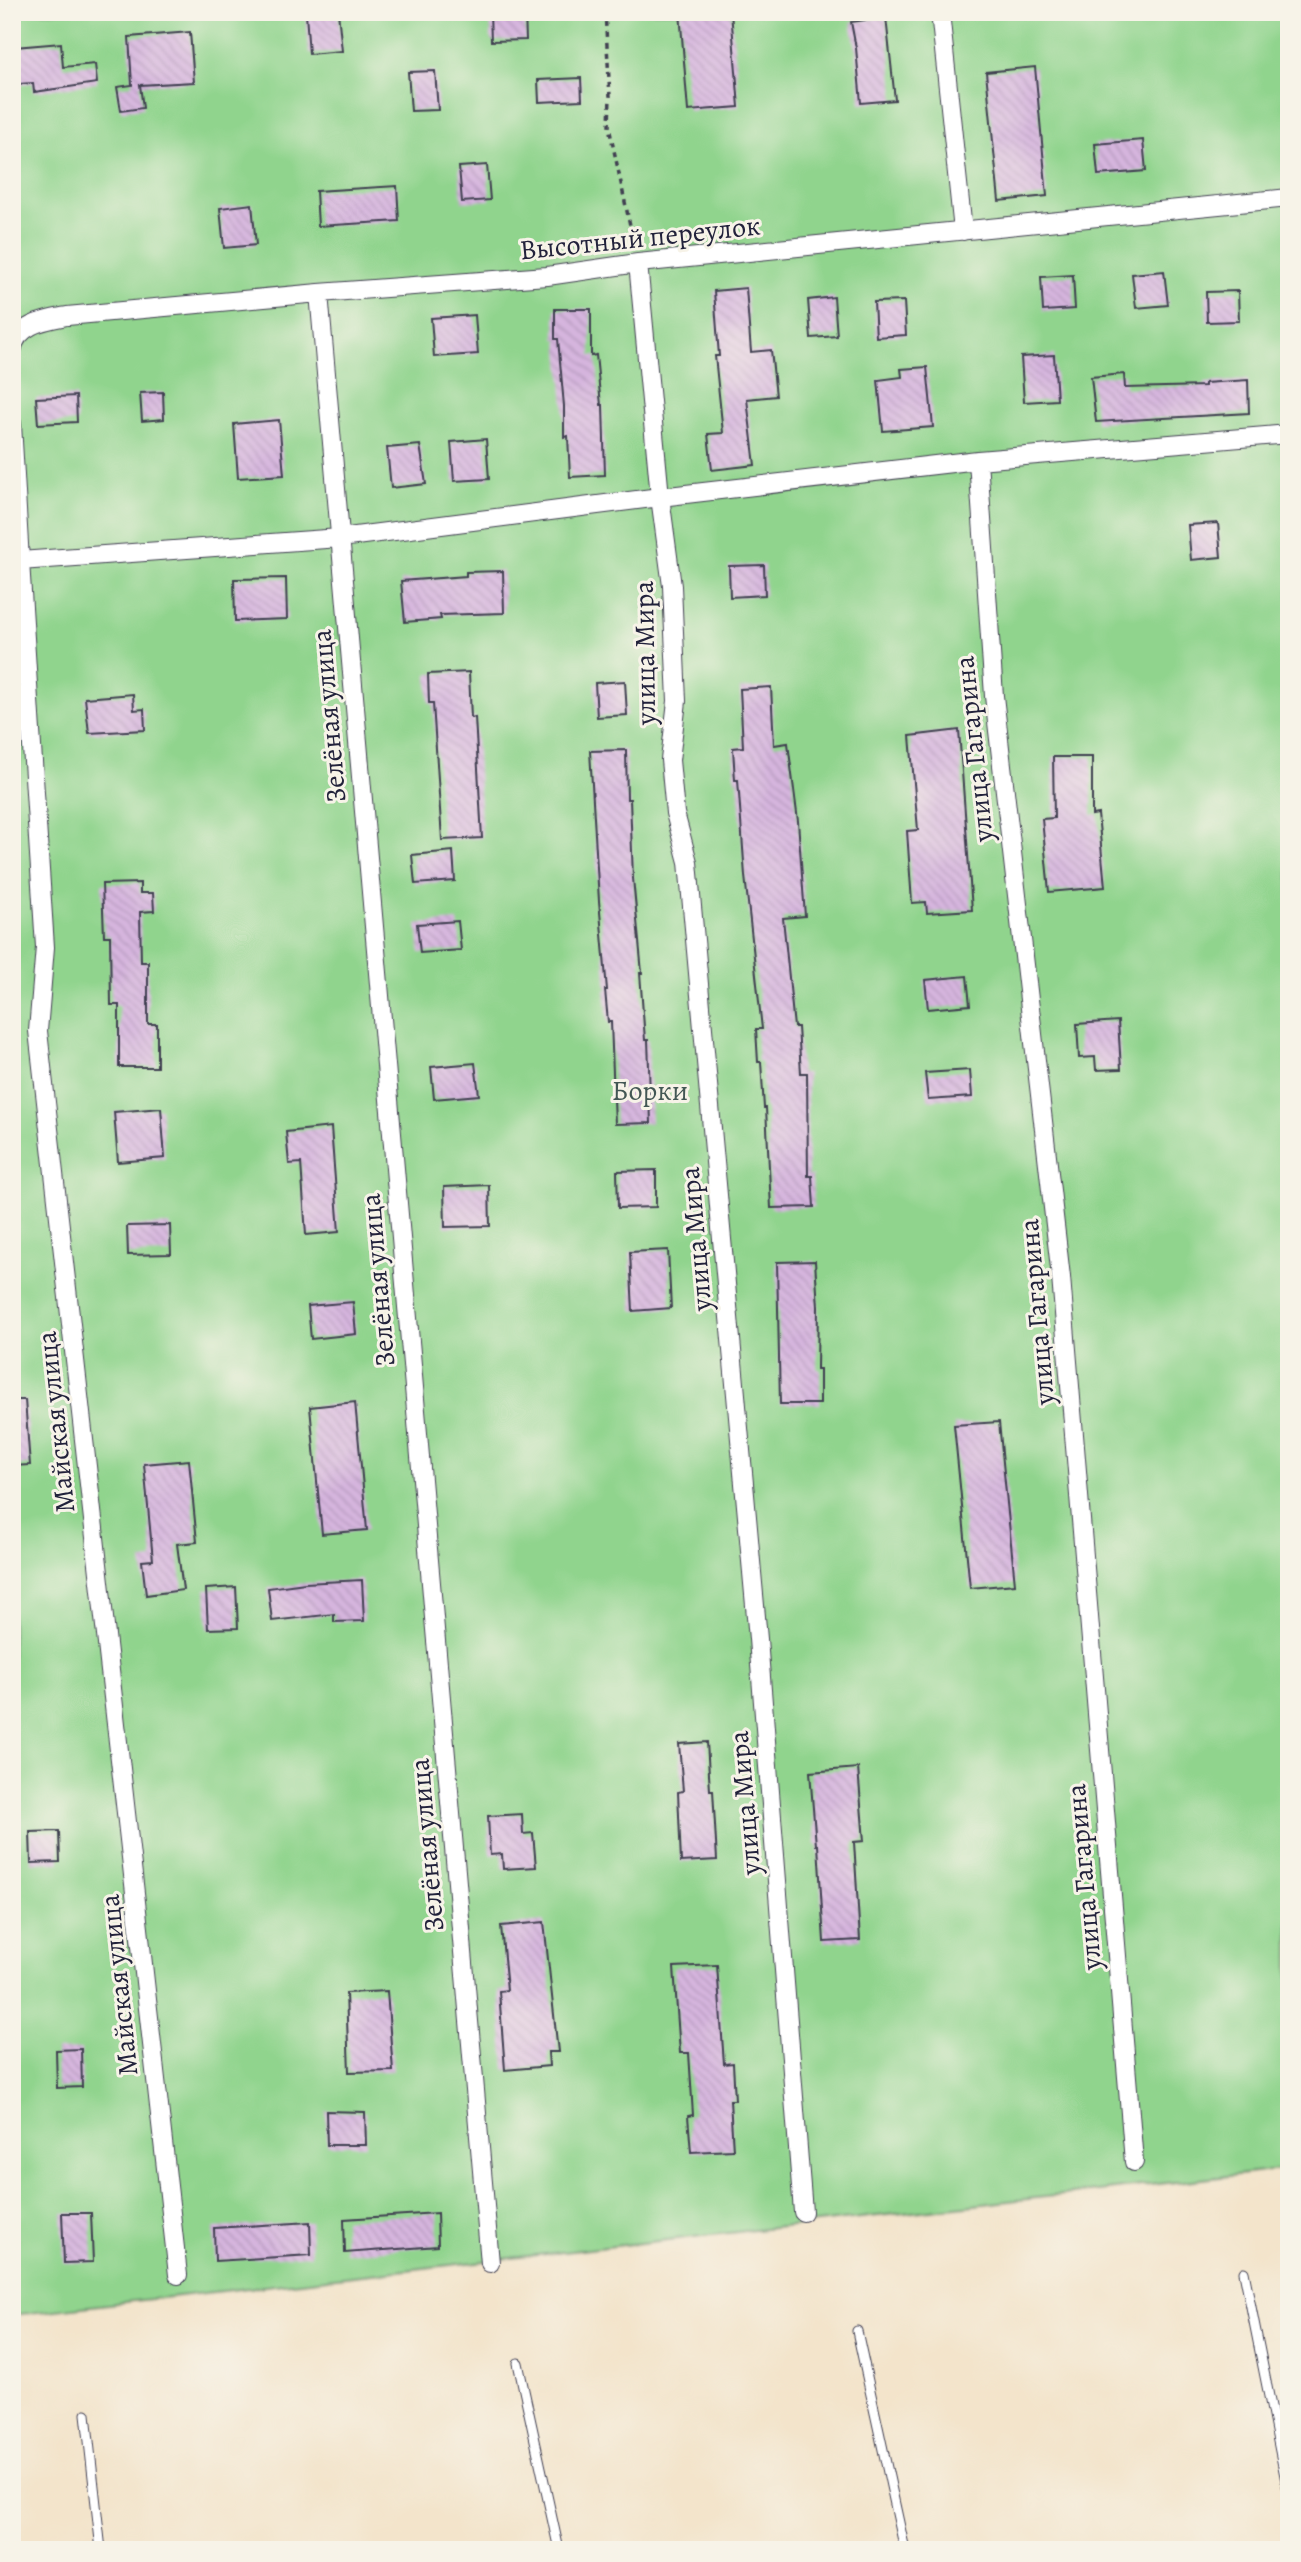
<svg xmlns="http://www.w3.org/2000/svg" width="1301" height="2562" font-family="Alegreya,serif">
	<defs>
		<pattern id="building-back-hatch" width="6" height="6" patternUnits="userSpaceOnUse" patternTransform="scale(1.75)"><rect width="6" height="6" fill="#d6b5de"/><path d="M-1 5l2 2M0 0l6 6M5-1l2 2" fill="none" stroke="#b79bbf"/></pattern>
	</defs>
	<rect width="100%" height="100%" fill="#f7f3e8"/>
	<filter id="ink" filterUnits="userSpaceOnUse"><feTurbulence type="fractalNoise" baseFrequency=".0143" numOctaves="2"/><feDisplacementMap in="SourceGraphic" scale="14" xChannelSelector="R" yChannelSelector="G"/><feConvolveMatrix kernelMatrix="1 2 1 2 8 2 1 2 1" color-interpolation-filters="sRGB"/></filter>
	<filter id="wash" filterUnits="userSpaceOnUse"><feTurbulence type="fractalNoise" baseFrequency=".00686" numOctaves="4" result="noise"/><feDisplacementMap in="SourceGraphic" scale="28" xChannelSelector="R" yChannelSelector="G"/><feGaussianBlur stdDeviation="1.57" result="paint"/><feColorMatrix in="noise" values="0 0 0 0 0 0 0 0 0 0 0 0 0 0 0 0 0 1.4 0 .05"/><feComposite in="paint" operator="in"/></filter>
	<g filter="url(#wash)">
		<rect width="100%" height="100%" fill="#f3e4cb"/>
		<path fill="#90d48d" stroke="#597b64" stroke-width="2" d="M12 12H1289V2169L12 2315Z"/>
		<g id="blocks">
			<path fill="url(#building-back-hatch)" d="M323 12H338L342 51 309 54 306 14Z
				M490 12H525L526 40 491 41Z
				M680 12H731L739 107 688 111Z
				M886 17 895 100 861 103 856 48 851 22Z
				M190 32 194 82 140 85 143 108 121 111 117 87 132 85 129 37Z
				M61 43 63 67 95 64 97 83 34 92 33 83 18 84 15 47Z
				M1035 67 1047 196 999 201 986 72Z
				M435 71 438 110 411 111 408 72Z
				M581 78 582 100 539 102 538 80Z
				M1143 140 1146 171 1098 175 1095 144Z
				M487 165 490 200 462 202 459 167Z
				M397 186 399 221 318 226 316 191Z
				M252 204 256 245 224 248 220 208Z
				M1164 271 1168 305 1136 308 1132 274Z
				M1073 275 1075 309 1043 311 1041 277Z
				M746 288 751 352 771 350 776 396 747 399 755 465 712 470 708 434 723 433 715 356H719L714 291Z
				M1238 291 1239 321 1207 322 1206 292Z
				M834 297 837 336 811 338 808 300Z
				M904 301 906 335 876 337 874 302Z
				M555 309H591V356L596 355 601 405H603L605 475 570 477 568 436 564 437V406L558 339H555Z
				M475 315 478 354 434 357 431 318Z
				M1054 355 1057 400 1024 402 1021 357Z
				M927 367 933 427 883 431 878 380 902 377 901 369Z
				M1124 374 1125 388 1205 386V383L1248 380 1249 413 1096 422 1091 377Z
				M163 392 164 419 142 421 140 393Z
				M76 396 77 422 38 424 36 398Z
				M279 420 284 475 238 478 234 424Z
				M486 439 489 479 454 481 451 442Z
				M420 445 426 484 391 488 387 448Z
				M1218 523 1221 557 1191 560 1188 525Z
				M764 565 765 595 730 597 729 566Z
				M503 571 504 613 440 615 441 619 405 622 401 581 466 576V572Z
				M286 578 287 619 235 621 234 579Z
				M469 672 471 718 475 717 482 838 442 840 433 703H429L428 674Z
				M625 681 627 715 597 717 595 683Z
				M771 687 774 745 788 743 798 821 805 916 783 918 794 1027H798L801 1073H807L808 1176H812L814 1207 771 1208 766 1108H764L761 1062H758L756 1029H762L745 876 738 780H735L733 748 743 747 740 689Z
				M133 694 134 710 144 709 145 730 89 733 85 698Z
				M959 730 972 910 927 913 926 902 912 903 907 831 918 830 910 736Z
				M626 750 627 799H630L633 878 642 973H640L645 1040H648L651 1123 615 1124 611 1022H608L605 990H607L599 901 590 751Z
				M1053 757H1092V815L1098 814 1105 887 1049 892 1042 819 1054 818Z
				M453 851 455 881 415 884 412 855Z
				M140 883V893H153L154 911 140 912 141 962H148V1024H157V1067H119V1005H111L110 936H104L102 884Z
				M458 921 461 950 420 953 417 924Z
				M967 976 970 1005 928 1009 925 980Z
				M1118 1021 1121 1069 1096 1070 1095 1057 1079 1058 1077 1024Z
				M475 1063 479 1095 434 1099 431 1067Z
				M970 1070 972 1097 928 1100 925 1073Z
				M161 1108 165 1158 118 1162 114 1112Z
				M331 1127 339 1232 306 1235 301 1163 289 1164 286 1132Z
				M656 1170V1207L618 1208 617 1171Z
				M489 1185 490 1226 445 1227 444 1187Z
				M170 1225 171 1254 128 1255 127 1226Z
				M668 1250 671 1308 633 1311 630 1252Z
				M815 1261 818 1307 817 1369H820V1404H780L777 1262Z
				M353 1302 356 1334 311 1339 308 1306Z
				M12 1400H25L30 1465 12 1466Z
				M355 1402 367 1530 322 1534 310 1407Z
				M999 1422 1015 1584 970 1588 954 1425Z
				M189 1460 197 1542 177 1544 183 1590 146 1595 142 1561 153 1560 144 1464Z
				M362 1580 364 1621 334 1622V1614L272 1621 268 1588 305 1583Z
				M236 1587 238 1628 208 1629 206 1589Z
				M707 1742 710 1790H713L717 1860 681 1862 678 1792 683 1791 679 1744Z
				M858 1768 864 1841 854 1842 860 1940 824 1942 818 1845H816L810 1772Z
				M522 1814 523 1834 533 1833 536 1867 503 1869 502 1854 490 1855 488 1816Z
				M59 1831 60 1862 31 1863 30 1832Z
				M544 1922 558 2052H548L549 2066 505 2070 499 1991 507 1990 501 1926Z
				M717 1965 724 2064 733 2063 735 2100H730L733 2150 691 2152 688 2116 693 2115 689 2053H680L674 1967Z
				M387 1991 393 2071 349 2072 346 1993Z
				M81 2049 82 2087 57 2088 56 2050Z
				M326 2111 365 2112 366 2145H327Z
				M62 2213H91L93 2262 64 2263Z
				M437 2213 438 2246 345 2253 344 2219Z
				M310 2222 311 2255 215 2261 214 2228Z"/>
		</g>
	</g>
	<g filter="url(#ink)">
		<use href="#blocks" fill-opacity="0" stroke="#413f51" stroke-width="2"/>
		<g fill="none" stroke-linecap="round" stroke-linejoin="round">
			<g stroke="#413f51" stroke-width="11">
				<path id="lane" d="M1244 2272 1289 2496
					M857 2331 905 2550
					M518 2363 559 2550
					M86 2414 101 2550"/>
			</g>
			<g stroke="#413f51" stroke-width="20">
				<path id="street" d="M940 12 963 231
					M638 263 660 497 672 586 677 701 670 760 675 813 688 862 758 1639 803 2212
					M319 293 490 2263
					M12 351C16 324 46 320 67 316L319 293 547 276 638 263 1289 198
					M12 424 20 561 12 563
					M978 460 994 696 1061 1277 1134 2162
					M178 2275 38 1031 45 947 20 561 340 538 660 497 978 460 1289 434"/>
			</g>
			<path stroke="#413f51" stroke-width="3.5" stroke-dasharray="5 5" stroke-linecap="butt" d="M605 12 610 96 609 127 634 244"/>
			<use href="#lane" stroke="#fff" stroke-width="9"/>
			<use href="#street" stroke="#fff" stroke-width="18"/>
		</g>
	</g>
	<g text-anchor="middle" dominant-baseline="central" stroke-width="6" stroke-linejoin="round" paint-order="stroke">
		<g font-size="28" fill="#22223b" stroke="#f7f3e8">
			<text transform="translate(640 238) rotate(-6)">Высотный переулок</text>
			<text transform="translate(645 653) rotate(-91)">улица Мира</text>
			<text transform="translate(329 716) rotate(-95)">Зелёная улица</text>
			<text transform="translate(974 749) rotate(-96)">улица Гагарина</text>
			<text transform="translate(696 1239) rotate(-95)">улица Мира</text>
			<text transform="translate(378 1280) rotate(-95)">Зелёная улица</text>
			<text transform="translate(1037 1312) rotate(-95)">улица Гагарина</text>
			<text transform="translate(56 1422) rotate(-96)">Майская улица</text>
			<text transform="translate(745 1803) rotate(-95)">улица Мира</text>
			<text transform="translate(427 1845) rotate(-95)">Зелёная улица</text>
			<text transform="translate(1084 1877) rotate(-95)">улица Гагарина</text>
			<text transform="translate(119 1985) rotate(-96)">Майская улица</text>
		</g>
		<g font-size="28" fill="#435754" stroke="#f7f3e8">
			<text x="650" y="1091">Борки</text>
		</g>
	</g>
	<rect width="1301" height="2562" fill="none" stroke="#f7f3e8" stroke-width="42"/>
</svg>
